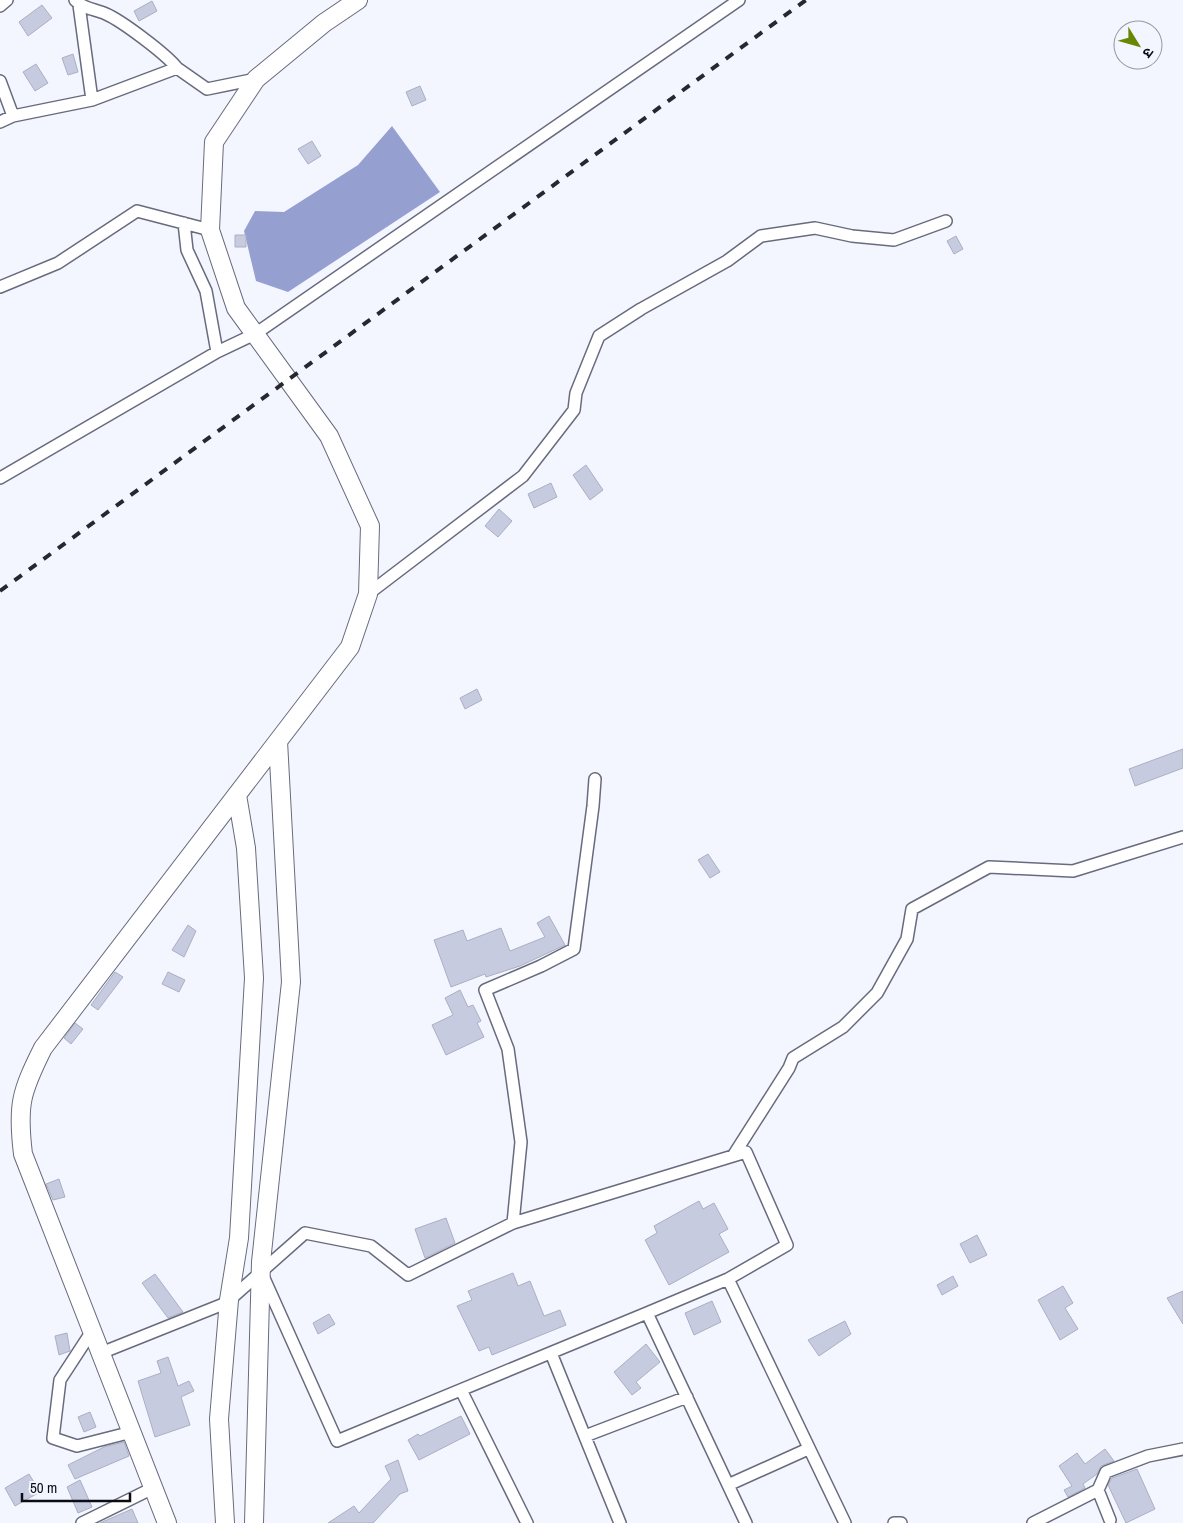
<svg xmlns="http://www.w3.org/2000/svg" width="1183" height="1523" font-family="'Archivo Narrow','Noto Sans Devanagari',sans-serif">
	<rect width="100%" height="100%" fill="#f4f6ff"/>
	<path fill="#95a0d1" d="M392 126 440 192 288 292 256 281 244 231 255 211 284 212 358 165Z"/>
	<path fill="#c6cbe0" stroke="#aaafc4" d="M152 1 157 11 139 21 134 11Z
		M42 5 52 18 28 36 19 22Z
		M73 54 78 72 68 75 62 58Z
		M36 64 48 83 35 91 23 72Z
		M420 86 426 100 412 106 406 92Z
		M312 141 321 156 308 164 298 149Z
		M235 235H246V247H235Z
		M956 236 963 249 954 254 947 241Z
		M586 465 603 490 590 500 573 475Z
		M551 483 557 497 534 508 528 494Z
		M499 509 512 521 498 537 485 526Z
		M477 689 482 700 465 709 460 698Z
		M1183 749V768L1135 786 1129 769Z
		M708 854 720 872 710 878 698 860Z
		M549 916 565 945 520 966 486 977 485 974 451 987 434 940 463 930 467 941 501 928 510 951 545 937 537 923Z
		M188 925 196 931 184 957 172 950Z
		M115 972 123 977 98 1010 91 1005Z
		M168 972 185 980 179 992 162 984Z
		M460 990 468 1007 473 1005 481 1021 477 1023 484 1037 446 1055 432 1025 453 1015 445 998Z
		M75 1023 83 1029 71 1044 64 1038Z
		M59 1179 65 1197 53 1200 46 1184Z
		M699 1201 703 1209 714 1203 728 1229 719 1234 729 1252 669 1285 645 1240 657 1233 654 1226Z
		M446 1218 455 1243 425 1258 415 1229Z
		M977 1235 987 1255 970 1263 960 1244Z
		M513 1273 518 1286 530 1281 544 1316 560 1310 566 1325 492 1355 489 1347 479 1351 457 1306 472 1300 468 1291Z
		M155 1274 183 1312 168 1318 142 1283Z
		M953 1276 958 1286 942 1295 937 1285Z
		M1063 1286 1073 1303 1065 1308 1078 1329 1060 1340 1038 1300Z
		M1183 1291V1324L1167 1298Z
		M712 1301 721 1322 694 1335 685 1313Z
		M329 1314 335 1324 318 1334 313 1323Z
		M845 1321 851 1334 819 1356 808 1340Z
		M67 1333 70 1351 59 1355 55 1336Z
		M646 1344 660 1362 636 1382 641 1388 632 1395 614 1372Z
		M168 1357 178 1386 189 1381 194 1391 181 1397 190 1425 155 1437 138 1381 161 1373 157 1361Z
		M90 1412 96 1427 84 1432 78 1417Z
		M461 1416 470 1434 419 1460 408 1440 418 1434 420 1436Z
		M124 1442 129 1456 75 1479 68 1465 104 1447Z
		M1105 1449 1114 1461 1101 1466 1097 1474 1083 1484 1085 1488 1068 1497 1064 1490 1072 1486 1059 1466 1077 1453 1085 1464Z
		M398 1460 408 1491 400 1494 373 1523H328L354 1506 359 1513 391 1479 385 1466Z
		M1137 1469 1155 1509 1126 1523 1108 1485 1112 1478Z
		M29 1474 40 1492 15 1506 5 1488Z
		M80 1480 92 1507 78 1513 67 1487Z
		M132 1509 138 1523H100Z"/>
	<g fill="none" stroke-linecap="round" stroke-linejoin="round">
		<g stroke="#676b7d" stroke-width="14">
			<path id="minor" d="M79 5 92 100
				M0 6 7 0
				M177 68 207 89 256 79
				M0 81 13 116
				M0 122 13 116 92 100 177 68C166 54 122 21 106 14 95 9 83 9 75 0
				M0 287 58 263 137 211 210 230
				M217 352 255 334 739 0
				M0 478 217 352 206 291 187 250 184 223
				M368 594 523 476 574 410 576 393 599 336 641 309 727 261 761 236 815 228 852 236 894 240 946 221
				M733 1156 789 1068 793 1058 843 1027 877 993 907 939 912 909 989 867 1073 871 1183 837
				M513 1223 746 1152 787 1245 728 1279 845 1523
				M263 1276 337 1441 647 1313
				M728 1279 647 1313 746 1523
				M92 1331 60 1380 53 1438 77 1446 132 1432
				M101 1353 226 1303 305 1233 371 1246 408 1275 513 1223 521 1142 508 1049 485 990 541 966 574 949 593 806 595 779
				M551 1353 620 1523
				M461 1390 527 1523
				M585 1436 687 1397
				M728 1485 808 1449
				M1098 1490 1106 1472 1148 1456 1183 1449
				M82 1523 153 1488
				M894 1523H901
				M1033 1523 1098 1490 1110 1520"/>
		</g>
		<g stroke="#676b7d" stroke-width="20">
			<path id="primary" d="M167 1523 23 1154C17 1105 21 1092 43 1048L350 647 368 594 370 526 329 436 236 308 210 230 214 142 256 79 324 23 358 0
				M225 1523 219 1419 229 1300 239 1238 254 978 246 848 237 795
				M254 1523 261 1262 291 982 278 741"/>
		</g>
		<use href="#minor" stroke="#fff" stroke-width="11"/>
		<use href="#primary" stroke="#fff" stroke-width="18"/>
		<path stroke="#27282f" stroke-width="4" stroke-dasharray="9 9" stroke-linecap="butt" d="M0 591 806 0"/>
	</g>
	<g transform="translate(1138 45) rotate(127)"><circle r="24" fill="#f4f6ff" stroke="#9799a1"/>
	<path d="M0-4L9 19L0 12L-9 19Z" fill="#688805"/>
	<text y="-8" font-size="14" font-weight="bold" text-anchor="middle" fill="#0c0d14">उ</text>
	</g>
	<path d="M22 1493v8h108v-8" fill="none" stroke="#0c0d14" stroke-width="2.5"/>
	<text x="30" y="1493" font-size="15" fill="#0c0d14" stroke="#f4f6ff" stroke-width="4" paint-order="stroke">50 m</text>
</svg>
